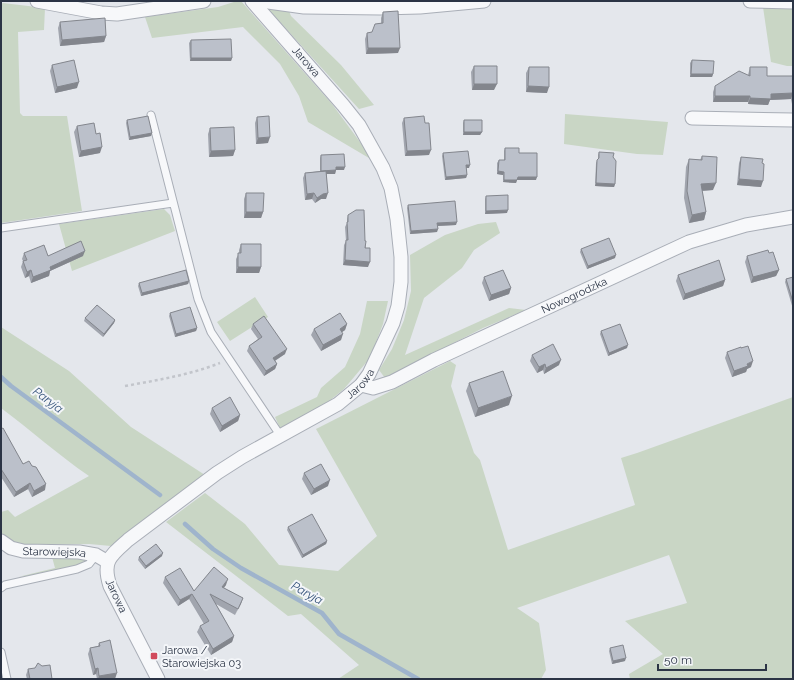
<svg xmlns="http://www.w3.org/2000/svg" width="794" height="680" font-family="Raleway,sans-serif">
	<rect width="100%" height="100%" fill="#e4e7ec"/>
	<path fill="#c9d6c5" d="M237 1H241L332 104 374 161 308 122 299 96 280 64 243 27 152 38 145 17 218 7Z
		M3 3 45 8 44 30 18 32 20 113 23 116H67L82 211 1 223V4Z
		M763 7 793 8V66H787L771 62Z
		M268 9 289 11 291 16 341 65 374 105 359 109Z
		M565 114 668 122 663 155 637 154 564 144Z
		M164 209 170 215 175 231 72 271 59 224Z
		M496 222 500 233 474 250 462 268 424 298 405 355 509 308 526 310 483 328 385 378 379 370 392 349 404 320 411 291 410 255 445 235 478 224Z
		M255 297 268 317 230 341 217 322Z
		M367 301H388L383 324 370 358 344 389 323 406 280 428 275 417 317 397 321 388 345 367 360 334Z
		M1 327 69 371 131 427 205 475 111 546 89 544 20 545 3 536 1 532V512L8 510 15 517 89 476C58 455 31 430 1 408Z
		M450 361 456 365 451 386 474 453 480 460 508 550 635 505 621 458 637 453 793 397V679H630L629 674 663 654 625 621 687 603 669 555 517 608 539 623 546 670 541 679H378L377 678 338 679 359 665 301 614 288 616 166 522 205 493 245 524 279 565 338 571 377 536 316 429Z
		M52 557H79L87 559C74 572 36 575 18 577L55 568Z"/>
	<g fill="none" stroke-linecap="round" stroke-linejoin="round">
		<path stroke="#9fb4cc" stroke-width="4.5" d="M1 377 11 386 160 495
			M185 524 213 549 241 568 322 613 339 634 418 679"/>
		<g stroke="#a9aeb7" stroke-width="9">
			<path id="service" d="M151 115 198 299 211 332 280 435
				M1 228 173 203
				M1 588 5 585 77 569 89 564 96 555
				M1 652 7 679"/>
		</g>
		<g stroke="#a9aeb7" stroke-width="15">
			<g id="minor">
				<path d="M37 1 101 13 117 14 204 1"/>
				<path d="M261 1 304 7 380 8 420 7 484 1"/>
				<path d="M750 1 793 2"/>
				<path d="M692 118 793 120"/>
				<path id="s1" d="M361 385 373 388 392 382 434 360 689 242 746 225 793 217"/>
				<path id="s2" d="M1 541 11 548 23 551 79 552 96 555 108 562"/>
				<path id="s3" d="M158 679 110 586C102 561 110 556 128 540L217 473 242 457 338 404 361 385 369 374 393 323 398 306 401 282V257L397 219 391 188 383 168 359 125 343 105 252 1"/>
			</g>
		</g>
		<path stroke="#c2c5cb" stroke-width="2.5" stroke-dasharray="3 3" stroke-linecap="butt" d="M125 386C158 380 189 375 220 363"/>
		<use href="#service" stroke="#f7f8fa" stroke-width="7"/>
		<use href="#minor" stroke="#f7f8fa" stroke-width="13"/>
	</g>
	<path fill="#a1a5ae" d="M383 12 398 53 366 54 365 39 367 33 372 32 381 23V18Z
		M60 22 106 36 104 42 60 46 58 28Z
		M191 40 232 58 231 61H190L189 43Z
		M692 60 713 74 712 77H690V63Z
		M52 65 77 88 55 93 50 71Z
		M474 66 494 90H472L471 72Z
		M529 67 547 93 526 92V73Z
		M750 67 767 76H793V104H792L791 99 770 100 768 105 748 104V102H713V92L715 86 748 75Z
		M257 117 268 143 256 144 255 123Z
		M404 118 425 123 429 155 405 156 402 123Z
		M127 120 152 133 151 136 129 140 126 123Z
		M464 120 482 132 480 135H463V123Z
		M77 126 100 153 79 157 74 132Z
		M210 128 235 150 233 156 209 157 208 134Z
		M505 148 519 153 536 180H517L516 183 503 182V175L497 174V163L499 160H504V151Z
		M599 152 613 157 615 184 614 187 595 186 596 163 598 159V155Z
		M443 153 469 168H466L467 175 466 178 445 180 442 156Z
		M321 155 344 170H336L335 174H327L326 199H321L315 203 312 199 305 200 303 178 305 173 320 171V158Z
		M702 156 713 190 702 191 706 212 704 220 689 223 684 198 686 167 689 159 700 160Z
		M741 157 762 163 761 187 737 185 739 163Z
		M246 193 263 212 261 218H244V199Z
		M486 196 507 213 485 214V199Z
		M408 205 456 225 438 226 437 232 410 234 407 208Z
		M348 215 365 241 368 267 343 265 344 245 346 241 345 227 347 223V219Z
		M241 244 261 267 259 273H236V259L239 253V250Z
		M581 249 615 258 587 269 580 252Z
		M24 253 48 256H83L50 271 49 276 31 283 29 276 25 278 21 267 23 261 22 259Z
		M769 253 779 270 776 276 751 283 745 262 747 256Z
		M678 275 725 280 723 286 683 300 676 281Z
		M484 277 511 288 509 294 489 301 482 283Z
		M793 277V309L785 282 786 279Z
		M189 281 188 284 141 296 138 286 139 283Z
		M170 313 197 328 196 331 175 337 169 316Z
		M85 318 115 320 114 323 103 337 84 321Z
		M253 324 285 354 275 361 277 364 275 369 264 376 247 351 249 346 258 339 251 329Z
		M347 324 345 330 342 332 341 340 321 351 311 335 314 329Z
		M601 331 627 348 608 356 600 334Z
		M727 352 751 367 747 369 746 372 732 377 725 358Z
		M532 355 559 365 544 374 543 370 537 373 530 361Z
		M469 383 509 405 475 417 466 391Z
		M212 408 240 415 238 421 220 432 210 414Z
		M1 429 23 464 45 490 32 497 28 489 14 497 1 477Z
		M304 473 328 486 311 495 302 479Z
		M288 527 327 541 326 544 302 558 287 530Z
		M162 556 145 569 138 560 139 557Z
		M165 577 194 591 226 585 224 588 243 598 235 615 216 604 234 636 232 642 211 655 197 632 200 626 204 624 189 599 178 606 163 583Z
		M99 643 115 679H97L96 674 93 675 88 654 90 648 98 646Z
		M610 648 625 661 612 664 609 651Z
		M28 669 52 679H27L26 675Z"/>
	<path fill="#83868d" d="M106 36 104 42 60 46 62 40Z
		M368 48H400L398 53 366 54Z
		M191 58H232L231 61H190Z
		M691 74H713L712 77H690Z
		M79 82 77 88 55 93 57 87Z
		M474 84H497L494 90H472Z
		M528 86 549 87 547 93 526 92Z
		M793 93 791 99 770 100 768 105 748 104 750 98 771 94Z
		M715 96H750L748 102H713Z
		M464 132H482L480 135H463Z
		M152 133 151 136 129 140 130 137Z
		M270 137 268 143 256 144 258 138Z
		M102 147 100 153 79 157 81 151Z
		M235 150 233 156 209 157 211 151Z
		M431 150 429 155 405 156 407 151Z
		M466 165H470L469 168H465Z
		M336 167H345L344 170H335Z
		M336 170 335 174H320L321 171Z
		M498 171 504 172 503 175 497 174Z
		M467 175 466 178 445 180 446 177Z
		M518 177H537L536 180H516Z
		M739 179 763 181 761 187 737 185Z
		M504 180H517L516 183 503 182Z
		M596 183 615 184 614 187 595 186Z
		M716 183 713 190 698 191 701 184Z
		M314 193 312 199 305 200 307 194Z
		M328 193 326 199H321L315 203 317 198 323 194Z
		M508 210 507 213 485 214 486 211Z
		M246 212H263L261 218H244Z
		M706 212 704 220 689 223 692 215Z
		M457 222 456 225 436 226 437 223Z
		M438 229 437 232 410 234 411 231Z
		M85 251 83 256 50 271 49 276 31 283 33 277 50 267Z
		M616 255 615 258 587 269 588 266Z
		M345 260 370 262 368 267 343 265Z
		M238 267H261L259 273H236Z
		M31 270 29 276 25 278 27 272Z
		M779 270 776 276 751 283 753 277Z
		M725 280 723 286 683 300 685 294Z
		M189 281 188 284 141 296 142 293Z
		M511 288 509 294 489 301 491 295Z
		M115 320 114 323 103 337 104 334Z
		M347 324 345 330 338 335 340 329Z
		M197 328 196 331 175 337 176 334Z
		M343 334 341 340 321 351 323 345Z
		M628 345 627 348 608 356 609 353Z
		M287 349 285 354 271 363 273 358Z
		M561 360 559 365 544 374 546 368Z
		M753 361 751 367 747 369 746 372 732 377 734 371 747 364Z
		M277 364 275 369 264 376 266 371Z
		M545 364 543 370 537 373 539 367Z
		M512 396 509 405 475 417 478 408Z
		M240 415 238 421 220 432 222 426Z
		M330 480 328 486 311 495 314 489Z
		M30 483 28 489 14 497 16 492Z
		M46 484 45 490 32 497 34 491Z
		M327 541 326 544 302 558 303 555Z
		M163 553 162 556 145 569 146 566Z
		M228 579 226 585 219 593 222 587Z
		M192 594 189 599 178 606 180 600Z
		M243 598 241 604 235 615 238 609Z
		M234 636 232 642 211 655 213 649Z
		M626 658 625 661 612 664 613 661Z
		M98 668 96 674 93 675 95 669Z
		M117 673 115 679H98L99 676Z"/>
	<path fill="#bbc0ca" stroke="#83868d" d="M398 11 400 48H368L367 33 372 32 375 24 383 23V12Z
		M105 18 106 36 62 40 60 22Z
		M231 39 232 58H191V40Z
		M74 60 79 82 57 87 52 65Z
		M692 60 714 61 713 74H691Z
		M474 66H497V84H474Z
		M529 67H549V87L528 86Z
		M750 67H767V76H793V93L771 94V99L750 98V96H715V86L739 71 750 76Z
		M148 116 152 133 130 137 127 120Z
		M269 116 270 137 258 138 257 117Z
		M424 116 425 123H429L431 150 407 151 404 118Z
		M464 120H482V132H464Z
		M94 123 96 134 100 133 102 147 81 151 77 126Z
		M234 127 235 150 211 151 210 128Z
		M505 148H519V153H537V177H518L517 180H504V172L498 171 499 160H505Z
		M468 151 470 165H466L467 175 446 177 443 153Z
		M599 152 614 153 613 157 616 161 615 184 596 183 597 160 599 158Z
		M344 154 345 167H336V170L321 171V155Z
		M702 156 717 157 716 183 701 184 706 212 692 215 687 191 689 159 702 160Z
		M741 157 763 159 762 163 764 164 763 181 739 179Z
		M326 171 328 193 323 194 317 198 314 193 307 194 305 173Z
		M246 193H264L263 212H246Z
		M508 195V210L486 211V196Z
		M455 201 457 222 437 223 438 229 411 231 408 205Z
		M356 210H364L365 241H366L365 248H370V262L345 260 346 240H348L347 222H348V215Z
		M609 238 616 255 588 266 581 249Z
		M81 241 85 251 50 267 51 270 33 277 31 270 27 272 23 261 27 260 24 253 44 245 48 256Z
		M241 244H261V267H238V253H241Z
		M768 250 769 253 773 252 779 270 753 277 747 256Z
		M719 260 725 280 685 294 678 275Z
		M186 270 189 281 142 293 139 283Z
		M503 270 511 288 491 295 484 277Z
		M793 277V302L786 279Z
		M97 305 115 320 104 334 85 318Z
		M190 307 197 328 176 334 170 313Z
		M340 313 347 324 340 329 343 334 323 345 314 329Z
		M264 316 287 349 273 358 277 364 266 371 249 346 262 337 253 324Z
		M620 324 628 345 609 353 601 331Z
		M553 344 561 360 546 368 545 364 539 367 532 355Z
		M748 346 753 361 747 364 748 366 734 371 727 352 741 347V348Z
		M503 371 512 396 478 408 469 383Z
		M230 397 240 415 222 426 212 408Z
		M3 428 23 464 29 461 32 466 36 467 46 484 34 491 30 483 16 492 1 469V429Z
		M321 464 330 480 314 489 304 473Z
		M312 514 327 541 303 555 288 527Z
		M156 544 163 553 146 566 139 557Z
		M214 567 228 579 222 587 243 598 238 609 210 594 234 636 213 649 200 626 209 621 192 594 180 600 165 577 180 568 194 591Z
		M110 640 117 673 99 676 98 668 95 669 90 648 100 646 99 643Z
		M623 645 626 658 613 661 610 648Z
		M38 663 42 666 50 665 52 679H30L28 669 35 668Z"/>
	<rect fill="#d1495b" stroke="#f4f6f9" stroke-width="1.5" x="150" y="652" width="8" height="8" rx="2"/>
	<g text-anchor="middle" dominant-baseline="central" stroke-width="4" stroke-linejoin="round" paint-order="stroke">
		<g font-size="11" fill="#2b3445" stroke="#f4f6f9">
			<text transform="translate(306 62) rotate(49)">Jarowa</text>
			<text stroke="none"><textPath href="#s1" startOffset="234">Nowogrodzka</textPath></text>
			<text stroke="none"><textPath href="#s3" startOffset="440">Jarowa</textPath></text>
			<text stroke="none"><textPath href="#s2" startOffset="56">Starowiejska</textPath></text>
			<text transform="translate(116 596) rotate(65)">Jarowa</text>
		</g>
		<g font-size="11" fill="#2b3445" stroke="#f4f6f9" text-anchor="start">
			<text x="162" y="650">Jarowa /<tspan x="162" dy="13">Starowiejska 03</tspan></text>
		</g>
		<g font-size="12" font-style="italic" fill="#34527a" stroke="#f4f6f9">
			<text transform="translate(48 400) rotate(37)">Paryja</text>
			<text transform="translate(307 593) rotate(29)">Paryja</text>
		</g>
	</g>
	<rect width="794" height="680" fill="none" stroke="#2b3445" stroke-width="4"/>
	<path d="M658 664v6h108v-6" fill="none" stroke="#2b3445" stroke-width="2"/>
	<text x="664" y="664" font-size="12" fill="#2b3445" stroke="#f4f6f9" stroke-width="3" paint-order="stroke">50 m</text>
</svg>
